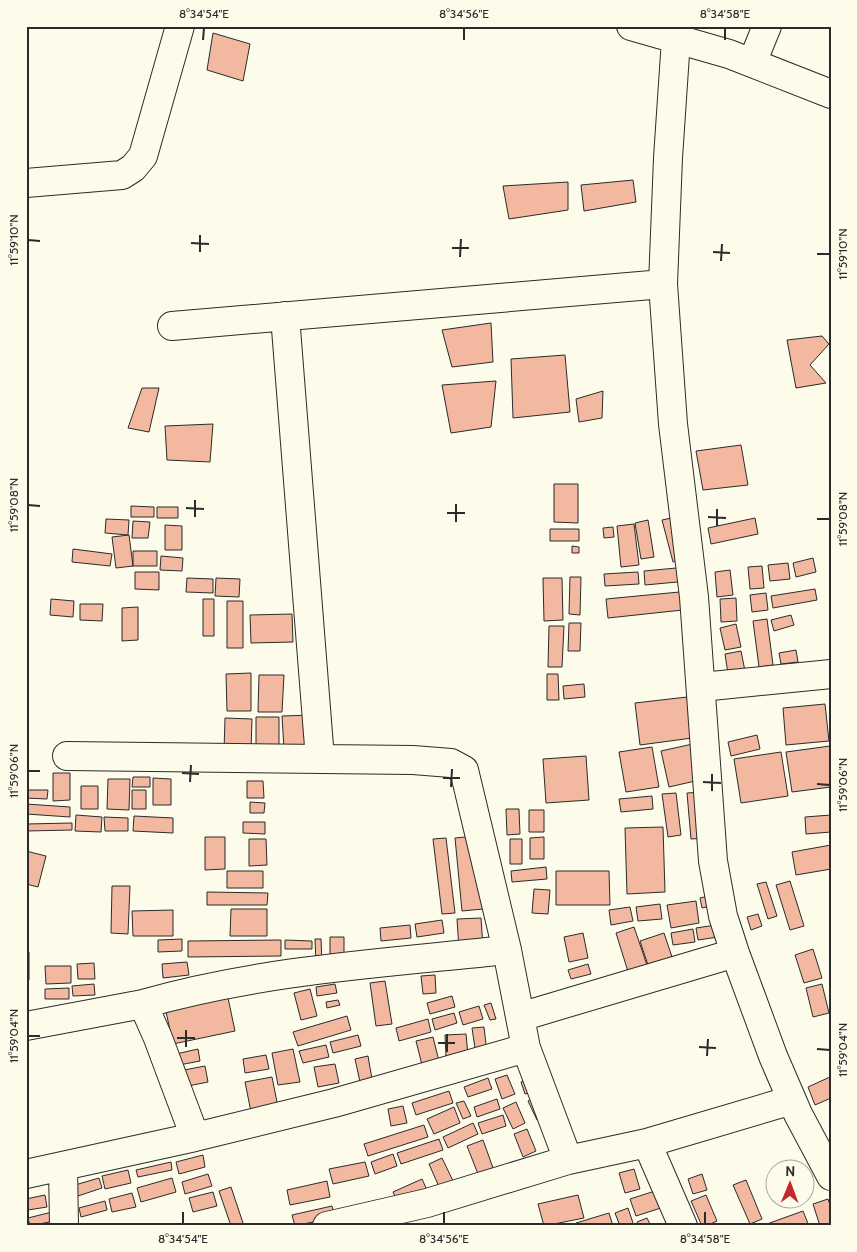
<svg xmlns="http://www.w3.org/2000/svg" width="857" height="1252" font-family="Cabin,sans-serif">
	<rect width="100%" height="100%" fill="#fdfbea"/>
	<path fill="#f2b8a0" stroke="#2b2b2b" d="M213 33 250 44 243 81 207 70Z
		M633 180 636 202 584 211 581 185Z
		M568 182V210L509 219 503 186Z
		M491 323 493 362 452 367 442 330Z
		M822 336 829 344 810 365 826 383 796 388 787 340Z
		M565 355 570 412 513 418 511 359Z
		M496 381 491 427 451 433 442 385Z
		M142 388H159L149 432 128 428Z
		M603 391 602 418 579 422 576 399Z
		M213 424 210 462 167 460 165 426Z
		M741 445 748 485 703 490 696 451Z
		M554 484H578V523L554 522Z
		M131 506 154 507V517H131Z
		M157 507H178V518H157Z
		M676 517 685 559 673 562 662 520Z
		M755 518 758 534 711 544 708 528Z
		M106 519 129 520 128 535 105 533Z
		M648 520 654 557 641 559 635 523Z
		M133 521 150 522 148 538H132Z
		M634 524 639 565 621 567 617 526Z
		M165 525 182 526V550H165Z
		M613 527 614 537 604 538 603 528Z
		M550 529H579V541H550Z
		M129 535 133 566 116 568 112 537Z
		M572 546 579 547V553H572Z
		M73 549 112 554 110 566 72 562Z
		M133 551H157V566H133Z
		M161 556 183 558 182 571 160 570Z
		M813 558 816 572 796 577 793 563Z
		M788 563 790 579 770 581 768 565Z
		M762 566 764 588 750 589 748 567Z
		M687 567 688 581 645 585 644 571Z
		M730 570 733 595 717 597 715 572Z
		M135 572H159V590L135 589Z
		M638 572 639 584 605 586 604 574Z
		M570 577H581L580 615 569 614Z
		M187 578 213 579V593L186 592Z
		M216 578 240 579 239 597 215 596Z
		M543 578H562L563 620 544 621Z
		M815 589 817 600 773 608 771 596Z
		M690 591 692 609 608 618 606 599Z
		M766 593 768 610 752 612 750 595Z
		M736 598 737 621 721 622 720 599Z
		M51 599 74 601 73 617 50 615Z
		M203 599H214V636H203Z
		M227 601H243V648H227Z
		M80 604H103L102 621 80 620Z
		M138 607V640L122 641V608Z
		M292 614 293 642 251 643 250 615Z
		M791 615 794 625 774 631 771 620Z
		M767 619 773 665 759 667 753 621Z
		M569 623H581L580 651H568Z
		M736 624 741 647 725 650 720 628Z
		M549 626H564L562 667H548Z
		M796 650 798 662 781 664 779 653Z
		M741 651 745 671 728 674 725 654Z
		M251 673V711H227L226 674Z
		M547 674H558L559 700H547Z
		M259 675H284L282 712H258Z
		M584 684 585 697 564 699 563 686Z
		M687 697 692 738 640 745 635 703Z
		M825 704 829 741 786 745 783 708Z
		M313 715 314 749H284L282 716Z
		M256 717H279V753H256Z
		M225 718 252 719 251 751H224Z
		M757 735 760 749 731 756 728 742Z
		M697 743 704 779 669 787 661 751Z
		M830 746 831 787 792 792 786 752Z
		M652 747 659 787 626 792 619 752Z
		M781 752 788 796 741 803 734 759Z
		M586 756 589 800 546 803 543 759Z
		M53 773H70V800L53 801Z
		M133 777H150V787H132Z
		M153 778 171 779V805H153Z
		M108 779H130L129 810 107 809Z
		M247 781H263L264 798H247Z
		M81 786H98V809H81Z
		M26 790H48L47 799 26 798Z
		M132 790H146V809H132Z
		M703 792 707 838 691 839 687 793Z
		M676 793 681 835 668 837 662 794Z
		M652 796 653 809 621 812 619 799Z
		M250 802 265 803 264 813H250Z
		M26 804 70 807V817L26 814Z
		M506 809H519L520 834 507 835Z
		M529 810H544V832H529Z
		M76 815 102 817 101 832 75 831Z
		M831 815V832L806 834 805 817Z
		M134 816 173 818V833L133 831Z
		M104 817 128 818V831H105Z
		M243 822H265V834L243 833Z
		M72 823V830L26 831V824Z
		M663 827 665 892 627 894 625 828Z
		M476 836 483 909 462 911 455 838Z
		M205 837H225V869L205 870Z
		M544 837V859H530V838Z
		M446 838 455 913 442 914 433 839Z
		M249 839H266L267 865 249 866Z
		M510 839H522V864H510Z
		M831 845V869L796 875 792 852Z
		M26 851 46 856 38 887 26 884Z
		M546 867 547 879 512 882 511 871Z
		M227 871H263V888H227Z
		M556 871H609L610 905H556Z
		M790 881 804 926 790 930 776 885Z
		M766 882 777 916 768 919 757 884Z
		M112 886H130L128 934 111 933Z
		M534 889 550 890 548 914 532 913Z
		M207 892 268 893 267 905H207Z
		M713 895 715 905 702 908 700 898Z
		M696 901 699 923 671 928 667 905Z
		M660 904 662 919 638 921 636 907Z
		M630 907 633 921 611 925 609 910Z
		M231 909H267V936H230Z
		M173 910V936H133L132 911Z
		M758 914 762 926 751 930 747 917Z
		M481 918 483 947 459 949 457 919Z
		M442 920 444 933 417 937 415 924Z
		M410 925 411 938 381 941 380 928Z
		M716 925 718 937 698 940 696 928Z
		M634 927 649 971 630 978 616 933Z
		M693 929 695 942 673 945 671 933Z
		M583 933 588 958 569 962 564 937Z
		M664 933 674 963 650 971 640 941Z
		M330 937H344V961L330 960Z
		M182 939V951L158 952V940Z
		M315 939H321L322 964H316Z
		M281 940V956L188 957V941Z
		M285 940 312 941V949H285Z
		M813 949 822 978 804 983 795 955Z
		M26 952H29V980H26Z
		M187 962 189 975 163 978 162 964Z
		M94 963 95 979H78L77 964Z
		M588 964 591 974 571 979 568 970Z
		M45 966H71V983L46 984Z
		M435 975 436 993 423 994 421 976Z
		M385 981 392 1024 376 1026 370 983Z
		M94 984 95 995 73 996 72 986Z
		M335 984 337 993 317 996 316 987Z
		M822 984 829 1013 813 1017 806 988Z
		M69 988V999H45V989Z
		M310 989 317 1016 301 1020 294 993Z
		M227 993 235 1031 173 1044 165 1007Z
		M452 996 455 1007 430 1014 427 1003Z
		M338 1000 340 1005 327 1008 326 1002Z
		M491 1003 496 1019 490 1020 484 1005Z
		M479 1006 483 1019 463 1025 459 1012Z
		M454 1013 457 1023 435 1030 432 1019Z
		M347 1016 351 1030 298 1046 293 1032Z
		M428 1019 431 1032 399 1041 396 1028Z
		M484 1027 487 1053 476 1055 472 1028Z
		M466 1034 468 1055 446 1057 445 1035Z
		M358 1035 361 1046 333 1053 330 1042Z
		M433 1037 440 1065 423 1069 416 1041Z
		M326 1045 329 1057 303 1063 299 1051Z
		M198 1049 200 1061 179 1065 176 1054Z
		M293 1049 300 1082 278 1085 272 1053Z
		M266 1055 269 1069 245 1073 243 1059Z
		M368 1056 372 1079 360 1082 355 1059Z
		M335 1064 339 1083 318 1087 314 1067Z
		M205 1066 208 1082 183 1087 179 1071Z
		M507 1075 515 1094 502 1099 495 1079Z
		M272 1077 278 1107 251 1112 245 1082Z
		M830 1077 831 1098 815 1105 808 1087Z
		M488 1078 492 1089 468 1097 464 1087Z
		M535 1078 539 1090 525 1094 521 1082Z
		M449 1091 453 1103 416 1115 412 1103Z
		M538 1095 548 1115 537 1120 528 1101Z
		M497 1099 500 1109 477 1117 474 1107Z
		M464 1101 471 1116 463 1119 456 1103Z
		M516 1102 525 1123 513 1129 503 1108Z
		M403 1106 407 1123 391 1126 388 1109Z
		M454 1107 460 1123 434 1134 427 1119Z
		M503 1115 506 1126 482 1134 478 1123Z
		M473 1123 478 1134 448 1148 443 1137Z
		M424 1125 428 1137 368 1156 364 1144Z
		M527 1129 536 1151 523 1157 514 1134Z
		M439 1139 443 1150 401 1164 397 1153Z
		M483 1140 493 1168 478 1174 467 1146Z
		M393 1154 397 1166 375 1174 371 1162Z
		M203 1155 205 1167 179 1174 176 1162Z
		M442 1158 454 1183 440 1189 429 1164Z
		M171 1162 172 1170 138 1177 136 1170Z
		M365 1162 369 1176 333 1184 329 1169Z
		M634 1169 640 1189 625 1193 619 1173Z
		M128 1170 131 1183 105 1189 102 1176Z
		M208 1174 212 1186 185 1194 182 1182Z
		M702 1174 707 1190 693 1194 688 1179Z
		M99 1178 102 1188 78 1196 75 1185Z
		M172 1178 176 1192 141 1202 137 1188Z
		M422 1179 427 1190 398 1203 393 1192Z
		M746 1180 762 1219 750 1224 733 1185Z
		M327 1181 330 1197 290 1205 287 1190Z
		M231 1187 244 1226H231L219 1191Z
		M658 1190 664 1207 636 1216 630 1199Z
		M213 1192 217 1206 193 1212 189 1198Z
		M132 1193 136 1207 112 1212 109 1199Z
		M45 1195 47 1207 28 1210 26 1199Z
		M578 1195 584 1218 544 1226 538 1204Z
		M706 1195 717 1221 706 1226H702L691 1201Z
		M828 1199 831 1208V1226H820L813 1204Z
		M105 1201 107 1210 81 1217 79 1208Z
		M332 1206 335 1217 295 1226 292 1215Z
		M628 1208 634 1226H620L615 1213Z
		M803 1211 809 1226H767V1224Z
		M52 1212 54 1221 30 1226 28 1218Z
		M609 1213 613 1226H577L576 1223Z
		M647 1218 651 1226H638L637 1222Z"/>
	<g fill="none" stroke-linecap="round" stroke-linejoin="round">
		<g stroke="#2b2b2b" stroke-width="30">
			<path id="minor" d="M631 26 729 54 831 94
				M676 39 668 158 663 284 673 424 694 597 713 861 723 916 735 953 773 1056 798 1114 831 1176
				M752 63 767 26
				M26 183 122 175 133 168 143 156 180 26
				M285 316 320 759
				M172 326 663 284
				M701 687 831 674
				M143 1004C261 970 386 963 507 950
				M520 1017 735 953
				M26 1026 143 1004 158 1038 195 1137
				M526 1048 568 1160
				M647 1143 683 1226
				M63 1166 64 1226
				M26 1174 195 1137 334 1103 526 1048 507 950 464 770 451 763 413 760 67 756
				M327 1226 427 1203 568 1160 647 1143 792 1100"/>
		</g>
		<use href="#minor" stroke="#fdfbea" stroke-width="28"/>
	</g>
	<path fill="none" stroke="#2b2b2b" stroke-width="2" d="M203 40 204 28M464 40V28M725 40V28M28 240 40 241M191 243 209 244M452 248H469M200 252V235M713 252 730 253M817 254H830M460 257 461 239M721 261 722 244M28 505 40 506M186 508 204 509M447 513H465M195 517V500M708 517 726 518M817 519H830M456 522V504M717 526V509M28 771H40M182 773 199 774M443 778H460M190 782 191 765M703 782 721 783M817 784 830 785M451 787 452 769M712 791V774M28 1036H40M177 1038H195M438 1043H455M186 1047V1030M699 1047 716 1048M817 1049 830 1050M447 1052V1034M707 1056 708 1039M183 1224V1212M444 1224V1212M705 1224V1212"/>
	<rect width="857" height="1252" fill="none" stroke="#fdfbea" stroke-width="55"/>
	<g transform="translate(790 1184) rotate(1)"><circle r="24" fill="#fdfbea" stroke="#a9a89e"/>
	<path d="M0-4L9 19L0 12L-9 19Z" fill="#c62828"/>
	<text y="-8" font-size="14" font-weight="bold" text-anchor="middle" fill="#2b2b2b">N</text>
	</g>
	<rect x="28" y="28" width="802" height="1196" fill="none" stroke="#2b2b2b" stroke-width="2"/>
	<g font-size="12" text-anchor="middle" fill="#2b2b2b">
		<text x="204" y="18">8°34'54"E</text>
		<text x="464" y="18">8°34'56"E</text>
		<text x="725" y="18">8°34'58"E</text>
		<text transform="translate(14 240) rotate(-90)" y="4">11°59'10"N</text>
		<text transform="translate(843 254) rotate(-90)" y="4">11°59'10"N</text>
		<text transform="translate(14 505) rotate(-90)" y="4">11°59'08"N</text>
		<text transform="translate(843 519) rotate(-90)" y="4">11°59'08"N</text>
		<text transform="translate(14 771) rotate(-90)" y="4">11°59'06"N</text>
		<text transform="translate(843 785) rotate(-90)" y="4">11°59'06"N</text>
		<text transform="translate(14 1036) rotate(-90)" y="4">11°59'04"N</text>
		<text transform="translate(843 1050) rotate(-90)" y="4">11°59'04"N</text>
		<text x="183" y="1243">8°34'54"E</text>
		<text x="444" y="1243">8°34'56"E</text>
		<text x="705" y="1243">8°34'58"E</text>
	</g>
</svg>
